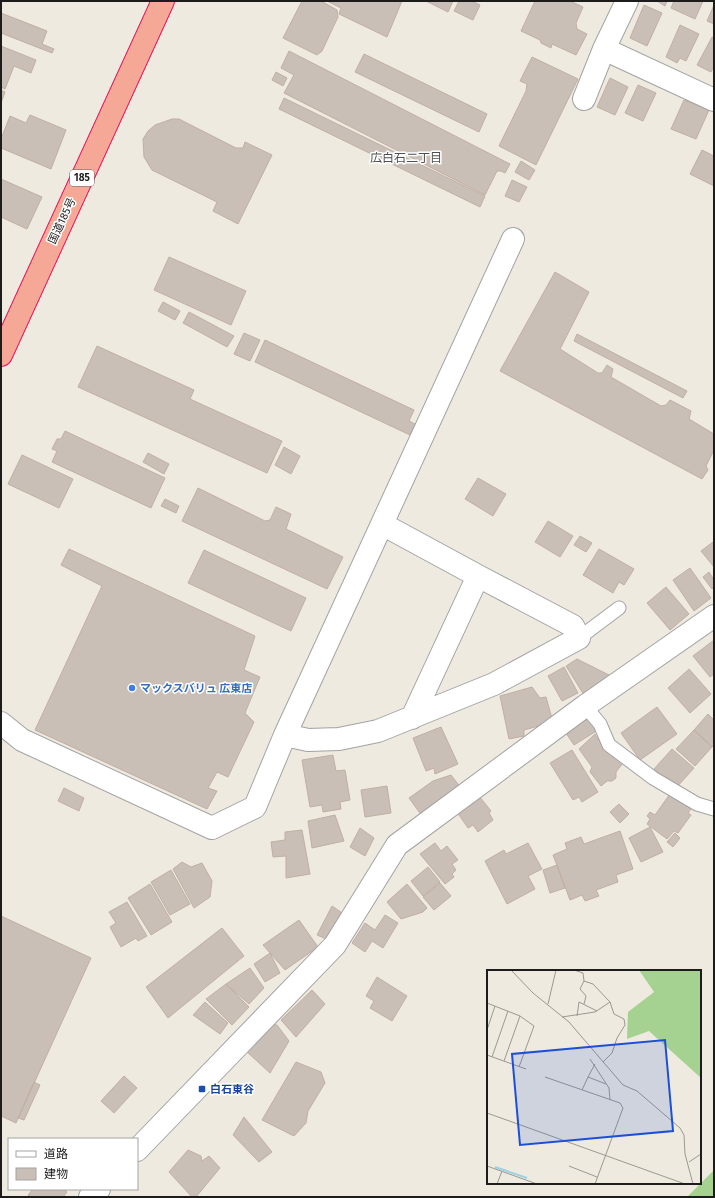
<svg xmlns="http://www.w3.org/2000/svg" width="715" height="1198" font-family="'Fira Sans','Noto Sans JP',sans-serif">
	<rect width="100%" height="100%" fill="#eeeae0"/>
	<path fill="#a5d291" d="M714 1170V1197H687Z"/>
	<path fill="#cabfb6" stroke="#c1afa2" d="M302 1H321L337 10 338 17 322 51 317 55 283 38Z
		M327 1H402L387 37 339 14 341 8Z
		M426 1H453L448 12Z
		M459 1H472L480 5 473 20 454 11Z
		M535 1H570L583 7 576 23 577 29 587 34 576 55 552 44 551 48 541 43 540 40 521 31Z
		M657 1H667L665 6Z
		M674 1H703L695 19 671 8Z
		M644 5 662 13 647 46 630 38Z
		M714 5V24L707 21Z
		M1 13 47 31 42 44 54 49 52 53 1 33Z
		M680 25 699 34 686 61 680 58 677 63 666 57Z
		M712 37 714 38V66L711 72 697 65Z
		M1 46 36 60 31 73 14 66 5 89 1 87Z
		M289 51 510 164 505 173 501 171H497L485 195 284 93 294 75 281 68Z
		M364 54 487 114 479 132 355 72Z
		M532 57 578 79 536 165 499 146 526 91 527 84 520 81Z
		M276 72 287 78 283 86 272 80Z
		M610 78 628 87 615 115 597 107Z
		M638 85 656 93 643 121 625 113Z
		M1 90 5 92 1 103Z
		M284 98 485 196 480 207 279 109Z
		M684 100 709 110 696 139 671 129Z
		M30 115 66 130 51 169 1 148V139L10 116 26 123Z
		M172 119H179L236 148H243L245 142 272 155 238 224 213 211 217 202 152 170 144 157 143 139 148 131 155 125Z
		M702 150 714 156V186L690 174Z
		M521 161 535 170 529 180 515 172Z
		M1 179 42 197 27 229 1 217Z
		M512 180 527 187 519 202 505 196Z
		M169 257 246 291 231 325 154 290Z
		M555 272 589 292 560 349 598 373H602L607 365 613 369 611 377 661 406 666 405 670 400 691 411 689 419 714 434V450L706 466 708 470 702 479 500 371Z
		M163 302 180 311 175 320 158 311Z
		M189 312 234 336 227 347 183 323Z
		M244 333 260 340 250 361 234 354Z
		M577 334 687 391 683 398 574 341Z
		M265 340 414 410 409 421 415 424 410 435 255 362Z
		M97 346 194 390 190 399 282 441 267 473 78 387Z
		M65 431 165 478 151 508 52 462 57 451 52 449 57 439H61Z
		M284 447 300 456 291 474 275 465Z
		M148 453 169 464 164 474 143 462Z
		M22 455 73 479 59 508 8 484Z
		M478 478 506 494 493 516 465 499Z
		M198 488 265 521 270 520 276 507 291 514 286 529 343 557 327 589 182 521Z
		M165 499 179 506 176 513 161 506Z
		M548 521 573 536 560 557 535 542Z
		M580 536 592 543 586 552 574 545Z
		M713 542H714V567L701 551Z
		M69 549 255 636 244 670 260 677 245 713 254 722 228 777 217 772 208 788 217 791 207 809 35 730 102 586 61 565Z
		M599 549 634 569 624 585 619 582 613 593 583 575Z
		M204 550 306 598 291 631 188 583Z
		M690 568 711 598 694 611 673 580Z
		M709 572 714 580V587L712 589 703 577Z
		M666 587 689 614 670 630 647 603Z
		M714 640V674L710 677 693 656Z
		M577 659 611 676 584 695 566 666Z
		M564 667 578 693 562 701 548 676Z
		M689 669 711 694 690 713 668 688Z
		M532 687 540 698 546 697 553 722 524 730V736L509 739 500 696Z
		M657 707 677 734 640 760 621 733Z
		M708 714 714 720V745L712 747 694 730Z
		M588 715 598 730 574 745 564 730Z
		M441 727 458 764 435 774 434 768 426 771 413 738Z
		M694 730 712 747 695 766 676 749Z
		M595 734 598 740 602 737 623 763 616 772V778L612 781H607L601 786 590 772 592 767 579 749Z
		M672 749 694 768 676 788 654 769Z
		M572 750 598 792 582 802 579 797 573 800 550 763Z
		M333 755 336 771 345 770 350 800 340 802 341 809 323 812 322 805 310 807 302 760Z
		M451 775 461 788 422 816 409 798 433 781Z
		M387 786 391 813 365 817 361 790Z
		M64 788 84 798 79 811 58 801Z
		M672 791 693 806 688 813 691 815 678 833 674 831 667 839 647 824 650 819 647 816 650 812 655 815Z
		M479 796 491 811 489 813 493 820 478 832 473 825 468 828 457 812Z
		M619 804 629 814 620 823 610 812Z
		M335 815 344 841 312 848 308 821Z
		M650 827 663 852 641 862 629 838Z
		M360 828 374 838 365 856 350 847Z
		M302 830 310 874 286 878V856L273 857 271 842 285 840V832Z
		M620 831 633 869 616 875 618 882 596 890 599 896 585 901 582 895 570 900 553 855 567 849 565 843 581 837 584 844Z
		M675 833 680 838 673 847 667 842Z
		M435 843 441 851 447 846 458 860 452 864 456 870 452 874 454 877 445 884 420 854Z
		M528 843 542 869 528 876 535 889 507 904 485 861 504 850 506 854Z
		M182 862 191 867 202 863 212 881 210 897 194 908 173 869Z
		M557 865 565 888 550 893 543 870Z
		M428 867 440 882 423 896 411 881Z
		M171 870 190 904 170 915 151 882Z
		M440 883 451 896 434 910 423 897Z
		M150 884 172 922 151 935 128 898Z
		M407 884 427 908 423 912 401 919 387 902Z
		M127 902 147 936 138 941 136 938 121 947 110 927 116 923 109 912Z
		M332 906 345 915 331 941 317 935Z
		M385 915 398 923 383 948 372 941 365 952 352 943 365 923 375 930Z
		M1 916 91 958 16 1123 1 1116Z
		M299 920 318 947 285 970 263 945Z
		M222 928 244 956 168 1018 146 987Z
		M270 953 280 973 265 982 254 964Z
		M250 968 264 988 249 1004 226 984Z
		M377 977 407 996 392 1021 370 1008 374 1001 366 996Z
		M226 984 249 1007 232 1025 206 999Z
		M312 990 325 1004 296 1037 281 1020Z
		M205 1002 228 1023 220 1034 193 1015Z
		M269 1024 277 1025 289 1041 270 1073 246 1051Z
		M296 1062 321 1072 325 1083 308 1111 306 1123 294 1136 262 1120Z
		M124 1076 137 1088 114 1113 101 1101Z
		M34 1082 40 1085 24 1120 18 1118Z
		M244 1117 272 1152 259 1162 233 1135Z
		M188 1150 201 1156 202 1161 209 1156 220 1168 196 1197H192L169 1172Z
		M33 1189H64L67 1192 63 1197H31L28 1195Z"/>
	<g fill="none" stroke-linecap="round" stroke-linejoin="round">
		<g stroke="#a3a3a3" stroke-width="15">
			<path id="service" d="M579 638 619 608
				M585 706 600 724 609 745 653 778 697 804 714 809"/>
		</g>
		<g stroke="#a3a3a3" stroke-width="24">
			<path id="minor" d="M604 49 714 100
				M584 99 604 49 627 1
				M382 524 478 576
				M1 723 22 740 212 828 255 807 285 735 513 239
				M285 735 308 740 339 739 378 731 494 684 579 638 573 626 478 576 412 718"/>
		</g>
		<g stroke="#a3a3a3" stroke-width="24">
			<path id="tertiary" d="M137 1150 335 945 397 845 585 706 714 616
				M90 1197 99 1189"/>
		</g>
		<g stroke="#e5145e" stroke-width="24">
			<path id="trunk" d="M1 355 163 1"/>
		</g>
		<use href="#service" stroke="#fff" stroke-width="13"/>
		<use href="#minor" stroke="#fff" stroke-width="22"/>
		<use href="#tertiary" stroke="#fff" stroke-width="22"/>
		<use href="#trunk" stroke="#f6a896" stroke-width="22"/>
	</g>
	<circle fill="#3f7fe0" stroke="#fff" stroke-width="1.5" cx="132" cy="688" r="4"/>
	<rect fill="#1a4fb4" stroke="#fff" stroke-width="1.5" x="198" y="1085" width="8" height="8" rx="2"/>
	<g text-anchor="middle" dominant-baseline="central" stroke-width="3" stroke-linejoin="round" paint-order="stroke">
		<rect fill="#fff" stroke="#606060" stroke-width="1" x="70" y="170" width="24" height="16" rx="3"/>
		<g font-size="10" font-weight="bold" fill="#1c1c1c">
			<text x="82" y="178">185</text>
		</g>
		<g font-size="11" fill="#1c1c1c" stroke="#fff">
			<text transform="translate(62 221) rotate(-65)">国道185号</text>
		</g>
		<g font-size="11" font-weight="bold" fill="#366cbe" stroke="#fff" text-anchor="start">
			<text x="140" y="688">マックスバリュ 広東店</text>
		</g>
		<g font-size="11" font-weight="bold" fill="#164399" stroke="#fff" text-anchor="start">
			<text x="210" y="1089">白石東谷</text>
		</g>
		<g font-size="12" fill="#4f4f4f" stroke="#fff">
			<text x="406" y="158">広白石二丁目</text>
		</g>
	</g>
	<g transform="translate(487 970)">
		<rect width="214" height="214" fill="#eeeae0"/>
		<path d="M152 0H214V108L162 61 140 69 141 42 167 22Z" fill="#a5d291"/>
		<path fill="none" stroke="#9cd2e1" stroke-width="2" d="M8 197 40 208"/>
		<path fill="none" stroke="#9a9892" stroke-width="1" d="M24 0 46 23 82 52 136 115 150 121 193 158 197 165 198 184 206 214M87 0 96 3 97 11 106 14 123 32 127 44 137 49 138 55 130 68 125 83 116 92M0 33 33 46 47 56 32 97M61 34 69 0M97 34 99 26 93 19 97 11M90 46 92 32 110 41M75 47 108 42 123 32M0 60 8 36M0 85 39 99M5 87 21 41M103 89 122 118 123 130M17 91 33 46M108 94 101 107 119 114M58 107 133 133 136 138 108 214M95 120 101 107M0 143 198 214M202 192 214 184M0 196 50 214M82 196 110 207M10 214 15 201"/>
		<path fill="#1d4ed8" fill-opacity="0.15" stroke="#1d4ed8" stroke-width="2" d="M178 70 186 161 33 175 25 84Z"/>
		<rect width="214" height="214" fill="none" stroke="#1c1c1c" stroke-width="2"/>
	</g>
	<rect width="715" height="1198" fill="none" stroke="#1c1c1c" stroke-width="4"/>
	<rect x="8" y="1138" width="130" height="52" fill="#ffffff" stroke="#a4a4a4"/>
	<rect x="16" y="1151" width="20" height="6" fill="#ffffff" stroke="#a4a4a4"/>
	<text x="44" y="1158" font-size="12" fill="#1c1c1c">道路</text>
	<rect x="16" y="1168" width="20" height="12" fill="#cabfb6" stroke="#a4a4a4"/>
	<text x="44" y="1178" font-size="12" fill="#1c1c1c">建物</text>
</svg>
